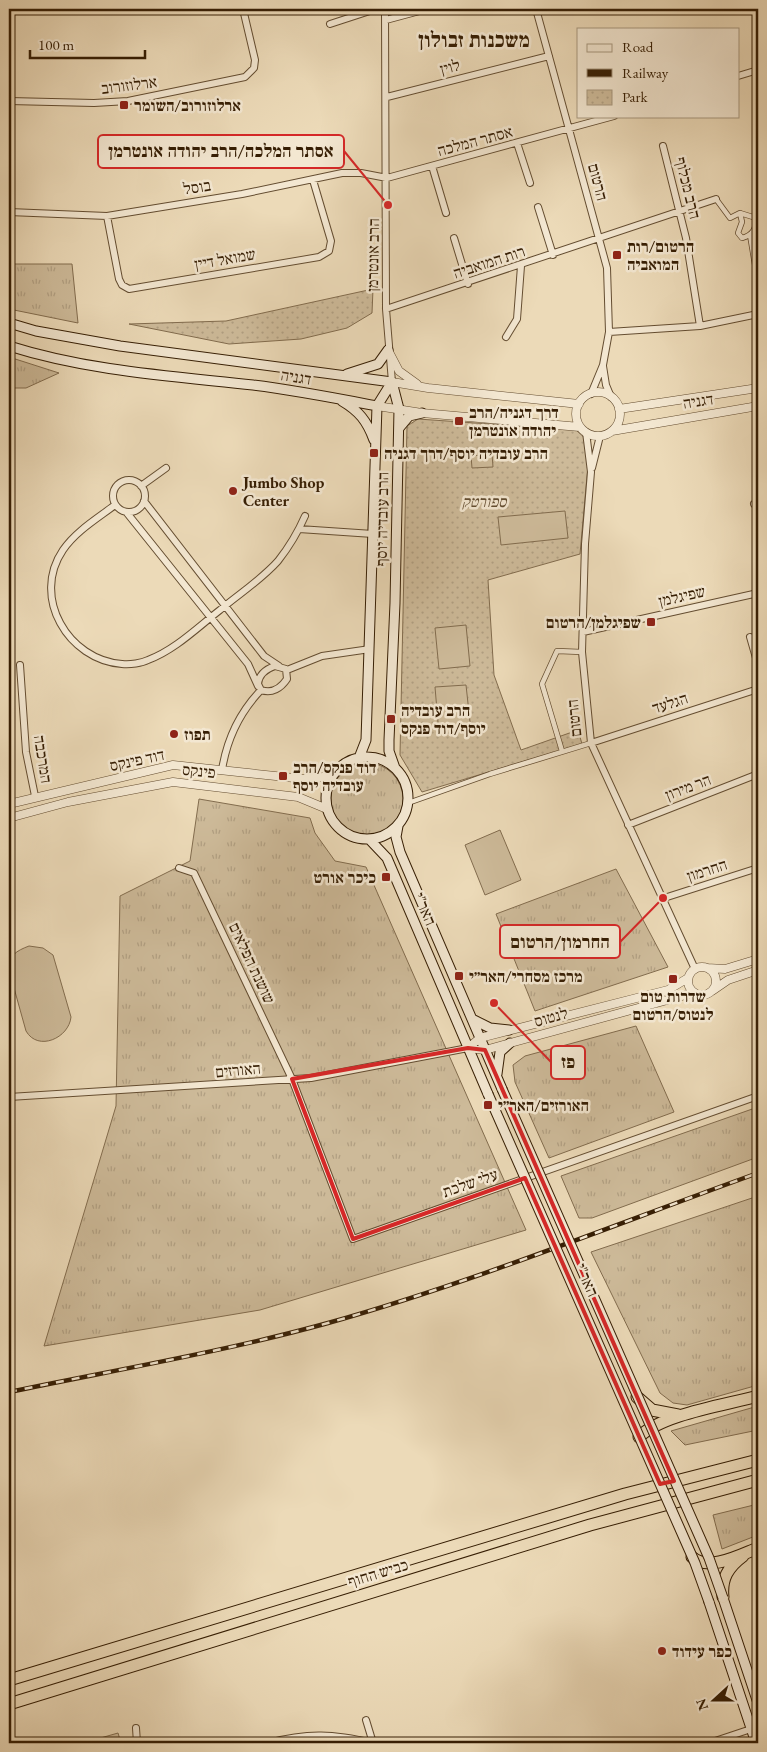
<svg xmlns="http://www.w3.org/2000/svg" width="767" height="1752" font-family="'EB Garamond','Frank Ruhl Libre',serif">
	<defs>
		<pattern id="grass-tufts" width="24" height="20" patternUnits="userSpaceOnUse" patternTransform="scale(1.25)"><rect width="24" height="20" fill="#cdba99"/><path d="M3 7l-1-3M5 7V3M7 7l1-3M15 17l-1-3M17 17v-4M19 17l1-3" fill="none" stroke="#b19f82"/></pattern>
		<pattern id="park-dots" width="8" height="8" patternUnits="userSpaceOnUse" patternTransform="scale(1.25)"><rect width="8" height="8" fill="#cdba99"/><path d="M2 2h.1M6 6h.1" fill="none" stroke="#b19f82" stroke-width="1.8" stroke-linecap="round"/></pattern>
	</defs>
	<rect width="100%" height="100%" fill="#ecdab8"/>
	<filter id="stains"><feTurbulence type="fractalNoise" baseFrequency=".004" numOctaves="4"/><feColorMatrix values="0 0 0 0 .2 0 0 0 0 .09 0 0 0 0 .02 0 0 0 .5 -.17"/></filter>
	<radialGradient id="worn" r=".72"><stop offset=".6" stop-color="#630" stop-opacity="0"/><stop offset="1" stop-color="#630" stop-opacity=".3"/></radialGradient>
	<path fill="url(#grass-tufts)" stroke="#826c4e" d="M9 264H72L78 323 9 309Z
		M9 357 59 373 26 388H9Z
		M331 799a36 36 0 1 1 72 0a36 36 0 1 1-72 0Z
		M199 799 310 818 315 833 335 861 366 867 526 1230 260 1310 44 1346 116 1106 120 896 190 861Z
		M616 869 668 967 535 1011 496 914Z
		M636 1026 674 1112 549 1158 515 1082 513 1065 525 1056Z
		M758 1107V1157L592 1218H579L561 1176Z
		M758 1196V1385L687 1405 673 1403 660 1393 591 1252Z
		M758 1406V1430L685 1445 671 1431Z
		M758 1504V1535L722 1549 713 1515Z"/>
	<path fill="url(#park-dots)" stroke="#826c4e" d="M373 289 372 313 347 328 301 339 229 344 129 324 226 321Z
		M418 419 576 430 590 443 580 554 488 580 494 675 521 750 578 730 582 744 422 792 400 755 407 426Z"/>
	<path fill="#cdba99" stroke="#826c4e" d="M492 454 493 467 472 468 471 456Z
		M565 511 568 538 501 545 498 517Z
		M466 625 470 666 439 669 435 628Z
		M466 685 471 731 439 734 435 687Z
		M500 830 521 880 485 895 465 845Z
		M29 946 43 948 53 955 71 1017C69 1038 38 1052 26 1031L9 970C9 955 16 951 29 946Z
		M118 1733 121 1743H83Z"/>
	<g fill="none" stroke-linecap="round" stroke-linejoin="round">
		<g stroke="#644d31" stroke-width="6">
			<path id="pedestrian" d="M716 199 730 218 740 213 756 218C756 229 753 235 742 238L738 233 742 222 740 213
				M750 235 758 283
				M562 751 542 684 557 651 582 652
				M408 803 490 774 591 743"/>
		</g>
		<g stroke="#644d31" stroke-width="8">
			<path id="minor" d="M385 9 386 309 392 382
				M536 9 607 268 609 332 603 365 591 394
				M386 20 427 9
				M330 24 376 9
				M738 76 758 70
				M387 97 549 56
				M9 101 94 103 128 101 245 77 254 68 255 60 243 9
				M517 143 530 183
				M663 146 686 238 700 326
				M432 166 446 213
				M538 207 553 255
				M9 212 107 216 242 194 342 173H361L387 178 614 116
				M107 216 119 279 122 285 129 289 319 257 329 251 331 241 313 180
				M454 238 468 284
				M386 309 716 199
				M609 332 700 326 758 314
				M506 337 517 319 521 266
				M603 366 606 385 611 397
				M586 432 591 472 585 544 582 652 591 743 695 969
				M592 468 600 436
				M113 496a16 16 0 1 1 32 0a16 16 0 1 1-32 0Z
				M141 486 166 468
				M144 501 264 656 279 666
				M754 504 758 503
				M115 505C98 518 76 531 63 550 31 597 68 660 122 664 130 665 142 663 148 660 175 650 198 627 220 610 239 594 261 580 278 561 289 547 298 532 305 516
				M127 513 248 664 258 686
				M299 529 373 534
				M583 632 758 593
				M750 637 758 665
				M20 665 26 752 35 796
				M275 666 286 669 287 679C281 688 272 694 261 690L258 684C259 674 266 669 275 666Z
				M287 670 322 656 370 649
				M591 743 758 689
				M222 770C227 738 239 713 261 690
				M628 825 758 774
				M179 868 194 873 292 1079 353 1239 758 1096
				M664 898 758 868
				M9 1097 311 1078 468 1048
				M366 1720 373 1743
				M136 1728 137 1743
				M268 1743C309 1732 333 1734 374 1743
				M709 1743 751 1729"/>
		</g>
		<g stroke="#644d31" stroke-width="9">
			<path id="tertiary" d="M388 350 399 371 417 384
				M392 382 428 388 579 404
				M576 414a22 22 0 1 1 44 0a22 22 0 1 1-44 0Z
				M377 406 422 413 580 427
				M619 409 758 388
				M612 431 758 406
				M9 804 173 765 304 779 332 776
				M9 818 68 802 173 782 298 797 327 809
				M688 981a14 14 0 1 1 28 0a14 14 0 1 1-28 0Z
				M707 968 725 969 758 959
				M712 991 728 980 758 970
				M468 1048 485 1050 693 993
				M468 1048 480 1038 668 990 688 978"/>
		</g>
		<g stroke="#361e04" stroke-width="11">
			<path id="secondary" d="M9 323 36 331 120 346 392 382
				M9 346C88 371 171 376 253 385 294 390 335 398 377 406
				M347 374 378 364 388 350
				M392 382 399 409 395 603 389 740V751L395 768
				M342 401C359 411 367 421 374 440
				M399 428 409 416 422 413
				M326 798a41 41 0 1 1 82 0a41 41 0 1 1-82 0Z
				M359 758 366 740 377 406 392 382
				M398 826 396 837 400 852 502 1089
				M369 839 387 858 488 1094
				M472 1019 490 1028 509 1030
				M497 1074 500 1052 510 1043
				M723 1598 758 1703
				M709 1602 756 1743"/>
		</g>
		<g stroke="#361e04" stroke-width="13">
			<path id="motorway" d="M637 1397 652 1410 678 1415
				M639 1437C662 1414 726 1405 758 1396
				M692 1557C709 1572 740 1555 758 1548
				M723 1597C721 1579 728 1567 743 1556
				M9 1680 625 1494 758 1460
				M9 1704 590 1525 758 1480"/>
		</g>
		<use href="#pedestrian" stroke="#f3e7d1" stroke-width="4.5"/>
		<use href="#minor" stroke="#f3e7d1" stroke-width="6"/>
		<use href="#tertiary" stroke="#f3e7d1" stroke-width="8"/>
		<use href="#secondary" stroke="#f3e7d1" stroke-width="9"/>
		<use href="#motorway" stroke="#ecdab8" stroke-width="11"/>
		<g stroke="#361e04" stroke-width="4.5">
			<path id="rail" d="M9 1392C115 1370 223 1352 328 1323 474 1282 616 1224 758 1173"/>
		</g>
		<use href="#rail" stroke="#f3e7d1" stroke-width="2.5" stroke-dasharray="8" stroke-linecap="butt"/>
		<g stroke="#361e04" stroke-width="11" stroke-linecap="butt">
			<path id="secondary-bridge" d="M502 1089 709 1558 723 1598
				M488 1094 695 1563 709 1602"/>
		</g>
		<use href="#secondary-bridge" stroke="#f3e7d1" stroke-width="9"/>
	</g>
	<path fill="none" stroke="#d62828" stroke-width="4" stroke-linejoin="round" d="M468 1048 485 1050 674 1481 660 1484 525 1178 353 1239 292 1079Z"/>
	<g fill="#8f2418" stroke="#f3e7d1" stroke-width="2">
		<rect x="119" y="100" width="10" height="10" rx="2.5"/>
		<rect x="612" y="250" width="10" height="10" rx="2.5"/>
		<rect x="454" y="416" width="10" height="10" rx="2.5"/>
		<rect x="369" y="448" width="10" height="10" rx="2.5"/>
		<circle cx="233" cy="491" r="5"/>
		<rect x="646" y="617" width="10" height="10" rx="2.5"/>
		<rect x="386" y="714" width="10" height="10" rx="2.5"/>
		<circle cx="174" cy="734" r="5"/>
		<rect x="278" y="771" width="10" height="10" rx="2.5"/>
		<rect x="381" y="872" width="10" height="10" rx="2.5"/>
		<rect x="454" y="971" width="10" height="10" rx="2.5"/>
		<rect x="668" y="974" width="10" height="10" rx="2.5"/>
		<rect x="483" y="1100" width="10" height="10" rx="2.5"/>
		<circle cx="662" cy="1651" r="5"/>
	</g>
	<g text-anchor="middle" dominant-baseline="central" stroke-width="5" stroke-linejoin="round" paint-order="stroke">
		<g font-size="16" fill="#361e04" stroke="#f3e7d1">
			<text transform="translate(450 67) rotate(-14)">לוין</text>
			<text transform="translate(129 85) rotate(-7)">ארלוזורוב</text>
			<text transform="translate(475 141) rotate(-15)">אסתר המלכה</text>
			<text transform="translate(598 182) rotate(75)">הרטום</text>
			<text transform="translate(197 187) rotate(-9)">בוסל</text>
			<text transform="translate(688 188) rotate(76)">הרב מכלוף</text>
			<text transform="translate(373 255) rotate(-89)">הרב אונטרמן</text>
			<text transform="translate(225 259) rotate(-10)">שמואל דיין</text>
			<text transform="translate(489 262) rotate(-18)">רות המואביה</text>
			<text transform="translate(296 377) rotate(9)">דגניה</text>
			<text transform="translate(698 401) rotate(-9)">דגניה</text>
			<text transform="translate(382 519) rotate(-89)">הרב עובדיה יוסף</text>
			<text transform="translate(682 596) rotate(-13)">שפיגלמן</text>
			<text transform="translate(670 703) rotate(-18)">הגלעד</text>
			<text transform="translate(574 718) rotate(-96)">הרטום</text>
			<text transform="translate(43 759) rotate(81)">המרכבה</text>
			<text transform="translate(137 760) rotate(-12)">דוד פינקס</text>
			<text transform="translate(199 771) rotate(6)">פינקס</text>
			<text transform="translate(688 787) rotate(-21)">הר מירון</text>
			<text transform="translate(707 870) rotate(-18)">החרמון</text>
			<text transform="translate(425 909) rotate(67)">האר"י</text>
			<text transform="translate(252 963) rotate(65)">שושנת הפלאים</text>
			<text transform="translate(551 1017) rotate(-16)">לנטוס</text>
			<text transform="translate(238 1070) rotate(-5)">האורזים</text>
			<text transform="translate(470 1183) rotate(-19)">עלי שלכת</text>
			<text transform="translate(587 1280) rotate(66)">האר"י</text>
			<text transform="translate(378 1573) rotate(-17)">כביש החוף</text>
		</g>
		<g font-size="16" font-weight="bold" fill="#361e04" stroke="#f3e7d1" text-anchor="start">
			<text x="134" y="105">ארלוזורוב/השומר</text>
			<text x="627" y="246">הרטום/רות<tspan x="627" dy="18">המואביה</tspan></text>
			<text x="469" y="412">דרך דגניה/הרב<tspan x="469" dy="18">יהודה אונטרמן</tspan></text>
			<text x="384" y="453">הרב עובדיה יוסף/דרך דגניה</text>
			<text x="243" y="482">Jumbo Shop<tspan x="243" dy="18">Center</tspan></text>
			<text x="641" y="622" text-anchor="end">שפיגלמן/הרטום</text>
			<text x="401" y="710">הרב עובדיה<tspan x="401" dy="18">יוסף/דוד פנקס</tspan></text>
			<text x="184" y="734">תפוז</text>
			<text x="293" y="767">דוד פנקס/הרב<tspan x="293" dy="18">עובדיה יוסף</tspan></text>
			<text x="376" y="877" text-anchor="end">כיכר אורט</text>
			<text x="469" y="976">מרכז מסחרי/האר״י</text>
			<text x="673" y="996" text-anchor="middle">שדרות טום<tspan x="673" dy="18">לנטוס/הרטום</tspan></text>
			<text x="498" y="1105">האורזים/האר״י</text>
			<text x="672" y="1651">כפר עידוד</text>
		</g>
		<g font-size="16" font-style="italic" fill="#634d31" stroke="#f3e7d1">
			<text x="484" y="501">ספורטק</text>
		</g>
		<g font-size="21" font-weight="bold" fill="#361e04" stroke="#f3e7d1">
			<text x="474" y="39">משכנות זבולון</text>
		</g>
	</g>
	<path fill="none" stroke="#d62828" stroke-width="2" d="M388 205L344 151M663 898L620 942M494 1003L551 1062"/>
	<g fill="#d62828" stroke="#f3e7d1" stroke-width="2">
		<circle cx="388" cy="205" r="5"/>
		<circle cx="663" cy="898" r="5"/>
		<circle cx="494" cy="1003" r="5"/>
	</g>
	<g fill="#f3e7d1" stroke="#d62828" stroke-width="2">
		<rect x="98" y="135" width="246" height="33" rx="5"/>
		<rect x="500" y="925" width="120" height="33" rx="5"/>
		<rect x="551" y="1046" width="34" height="33" rx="5"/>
	</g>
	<g font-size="18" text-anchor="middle" font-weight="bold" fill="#361e04">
		<text x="221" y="157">אסתר המלכה/הרב יהודה אונטרמן</text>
		<text x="560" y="948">החרמון/הרטום</text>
		<text x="568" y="1068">פז</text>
	</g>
	<rect width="767" height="1752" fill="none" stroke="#ecdab8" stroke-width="30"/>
	<rect x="10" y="10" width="747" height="1732" fill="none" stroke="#361e04" stroke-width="2.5"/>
	<rect x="15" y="15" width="737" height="1722" fill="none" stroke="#361e04"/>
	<rect x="577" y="28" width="162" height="90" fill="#f3e7d1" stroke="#a7977f"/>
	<rect x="587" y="44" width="25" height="8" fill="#f3e7d1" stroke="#a7977f"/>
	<text x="622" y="52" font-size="15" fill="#361e04">Road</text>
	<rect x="587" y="69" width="25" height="8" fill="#361e04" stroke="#a7977f"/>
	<text x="622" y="78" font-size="15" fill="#361e04">Railway</text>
	<rect x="587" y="90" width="25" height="15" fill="url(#park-dots)" stroke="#a7977f"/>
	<text x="622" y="102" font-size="15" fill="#361e04">Park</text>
	<g transform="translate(714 1700) rotate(249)" stroke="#f3e7d1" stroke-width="4" paint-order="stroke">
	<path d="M0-4L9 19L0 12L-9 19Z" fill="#361e04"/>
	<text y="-8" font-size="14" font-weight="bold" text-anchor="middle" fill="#361e04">N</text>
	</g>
	<path d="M30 50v8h115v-8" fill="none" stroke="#361e04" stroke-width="2.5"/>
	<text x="38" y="50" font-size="15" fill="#361e04" stroke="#f3e7d1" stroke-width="4" paint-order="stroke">100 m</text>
	<rect width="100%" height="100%" filter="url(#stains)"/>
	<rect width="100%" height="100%" fill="url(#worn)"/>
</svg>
